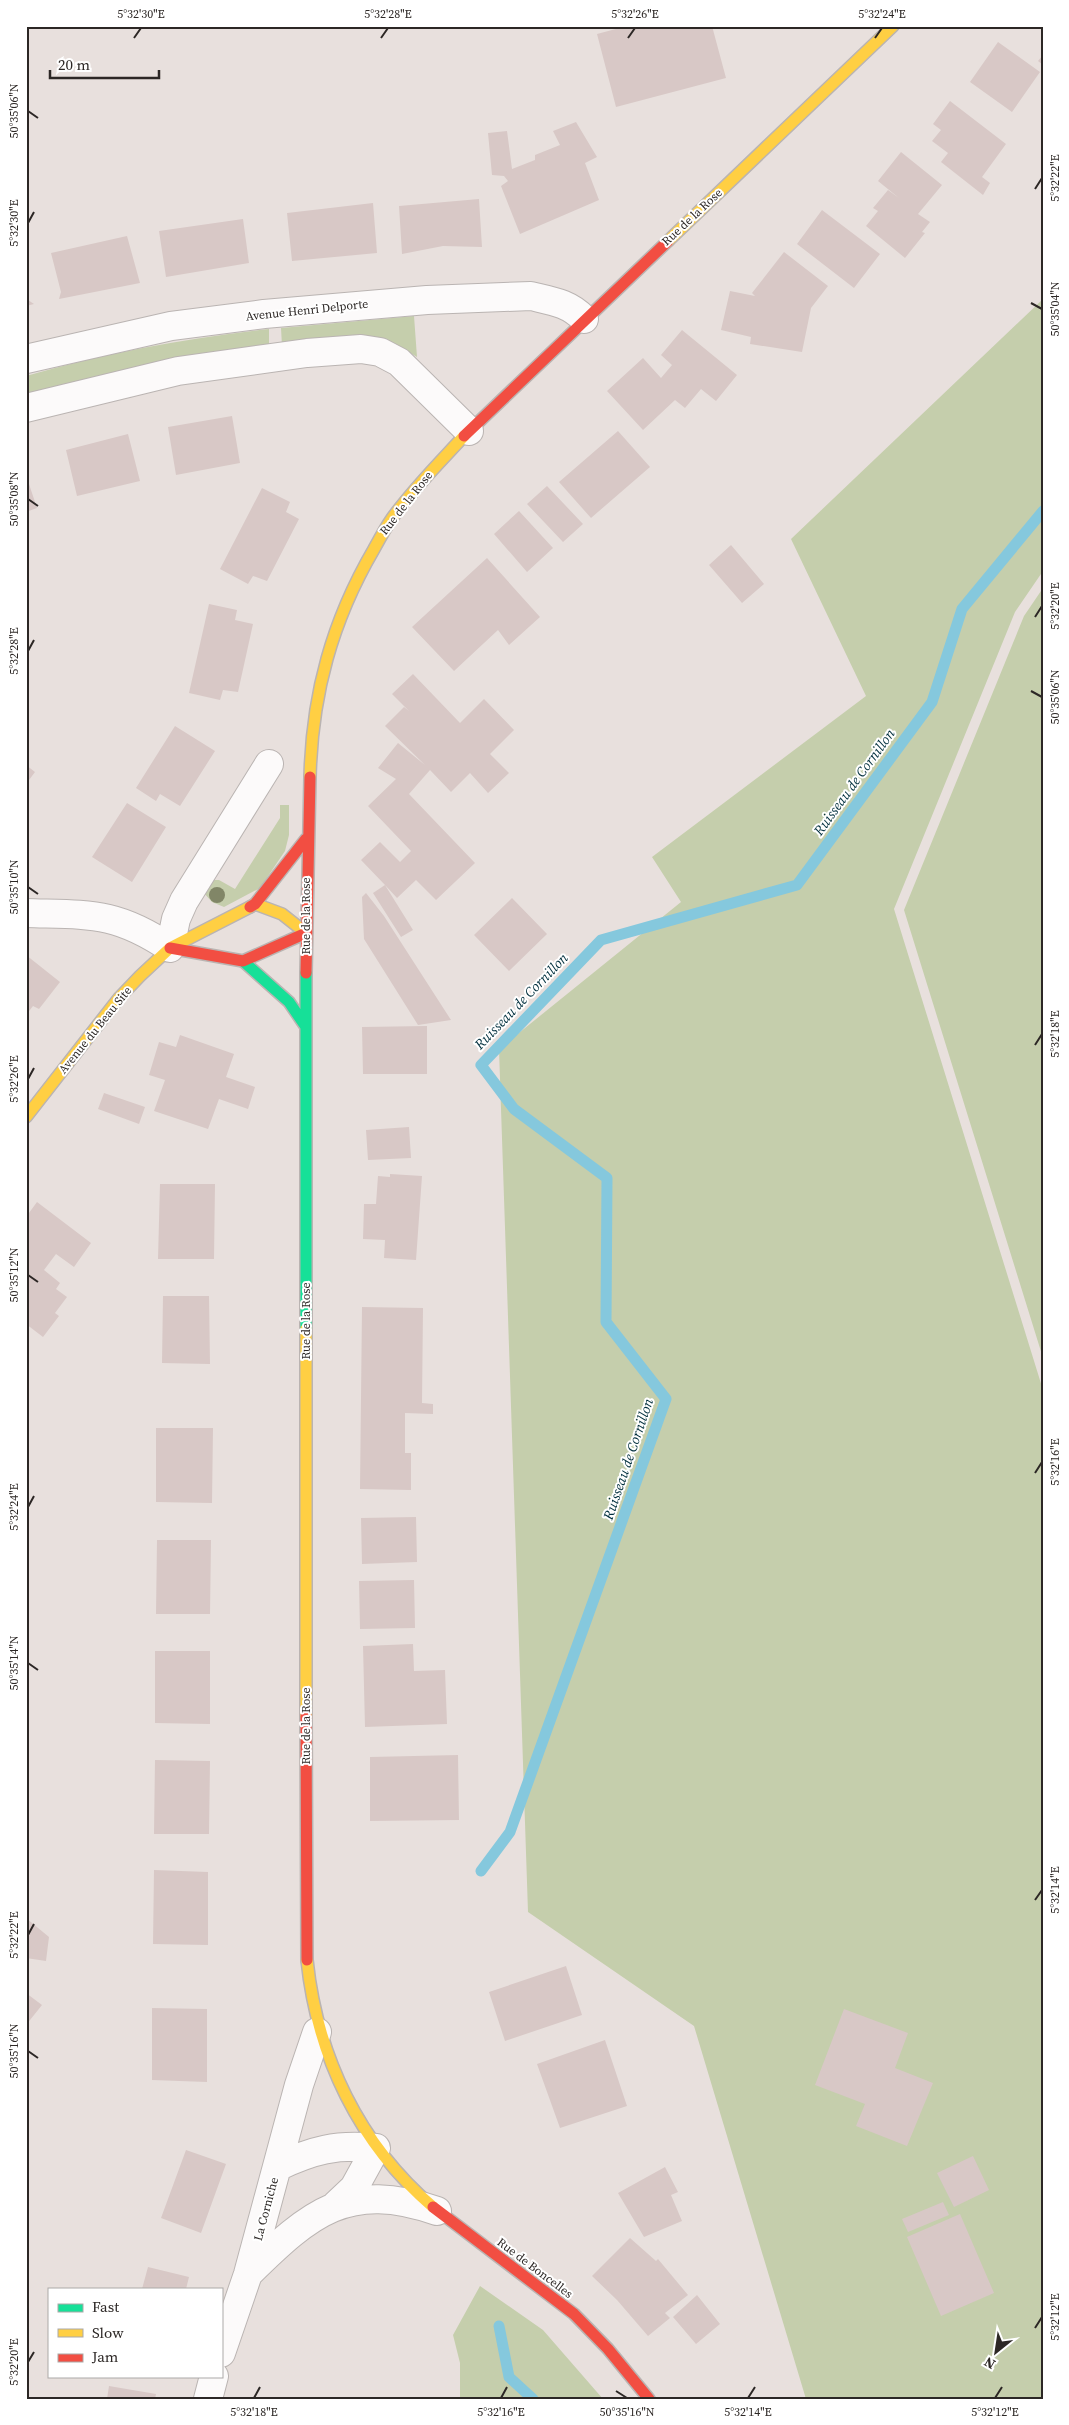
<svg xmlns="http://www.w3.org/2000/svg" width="1069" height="2425" font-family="'Source Serif 4',serif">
	<rect width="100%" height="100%" fill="#e8e0dd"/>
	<path fill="#c5ceac" d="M1043 299V571L1015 612 894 909 1043 1390V2399H806L694 2026 528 1912 499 1049 681 902 652 857 866 696 791 539Z
		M414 316 417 357 394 343 374 338 282 346 281 328Z
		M269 329V348L28 395 26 376C105 353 187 338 269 329Z
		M1043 588V1358L904 910 1024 616Z
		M280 805H289V835L285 851 260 888 224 907 212 902 203 892 210 880H219L235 889 280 818Z
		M480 2286 543 2330 603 2399H460V2363L453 2335Z"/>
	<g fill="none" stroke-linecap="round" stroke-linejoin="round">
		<path stroke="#85c8dd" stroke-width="11" d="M481 1871 510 1832 666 1399 606 1322 607 1178 514 1109 481 1065 601 940 797 885 932 702 962 609 1043 511
			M499 2326 509 2377 533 2399"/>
	</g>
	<path fill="#d8c8c6" d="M627 26H712L726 78 616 107 597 34Z
		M998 42 1040 72 1012 112 970 82Z
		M1043 55V65L1038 61Z
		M950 101 1006 144 982 177 990 183 983 195 941 162 948 153 932 141 941 130 933 124Z
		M576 122 597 157 585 163 599 200 520 234 501 186 508 181 504 176 492 175 488 133 507 131 512 169 535 160V155L560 145 553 131Z
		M901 152 942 185 918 214 930 222 922 232 925 233 905 258 866 226 878 211 873 208 888 190 899 198 878 181Z
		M479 199 482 247 443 246 402 254 399 206Z
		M373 203 377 253 292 261 287 213Z
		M822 210 880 254 854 288 797 244Z
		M243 219 249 263 166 277 159 231Z
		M127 236 140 283 59 299 61 292 51 253Z
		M784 252 828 286 811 308 802 352 750 344 751 337 721 330 730 291 755 296 752 293Z
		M27 295 28 300 34 304 26 306Z
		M682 330 737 375 716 401 701 389 685 408 675 400 643 430 607 391 643 358 661 378 672 365 661 355Z
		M232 416 240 463 176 475 168 427Z
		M618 431 650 467 591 518 559 482Z
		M128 434 140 481 77 496 66 450Z
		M26 475 37 508 26 512Z
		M547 486 583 524 563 542 527 504Z
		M262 488 290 502 286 512 299 519 267 581 253 576 248 584 220 569Z
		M519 511 553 548 527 572 494 534Z
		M731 545 764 584 742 603 709 565Z
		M487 558 540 617 509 645 498 630 454 671 412 627Z
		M209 604 237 610 235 620 253 624 238 692 223 690 220 700 189 693Z
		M413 674 460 723 484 699 514 730 490 754 509 773 488 793 470 773 451 792 430 770 409 794 475 863 436 900 416 880 397 898 385 885 413 930 401 937 373 893 385 885 361 860 380 842 400 862 411 851 368 806 396 779 378 768 398 743 425 765 385 726 404 707 409 711 392 694Z
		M175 726 215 751 180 806 160 794 156 801 136 788Z
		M26 765 35 772 26 784Z
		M127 803 166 827 132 882 92 857Z
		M366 893 384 916 451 1020 418 1025 364 939 362 897Z
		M512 898 547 934 509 971 474 935Z
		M26 955 60 982 39 1009 33 1006 26 1015Z
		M427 1026V1074H363L362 1027Z
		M180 1035 234 1054 226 1077 255 1087 248 1109 219 1099 208 1129 154 1111 165 1080 149 1075 159 1042 176 1047Z
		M104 1093 145 1107 139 1124 98 1109Z
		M409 1127 411 1158 368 1160 366 1130Z
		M390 1174 422 1176 416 1260 384 1258 385 1240 363 1239 364 1204H376L378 1176 390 1177Z
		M160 1184H215L214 1259H158Z
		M37 1202 91 1243 74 1267 56 1254 44 1270 60 1283 56 1289 67 1297 55 1313 59 1316 43 1337 26 1324V1217Z
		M163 1296H209L210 1364 162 1363Z
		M362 1307 423 1308 422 1403 433 1404V1414L405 1413V1453H411V1490L360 1489Z
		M156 1428H213L212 1503 156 1502Z
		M416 1517 417 1562 362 1564 361 1518Z
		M157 1540H211L210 1614H156Z
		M414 1580 415 1628 360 1629 359 1581Z
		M413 1644 414 1671 445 1670 447 1724 365 1727 363 1646Z
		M155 1651H210V1724L155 1723Z
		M458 1755 459 1820 370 1821V1757Z
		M155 1760 210 1761 209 1834H154Z
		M154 1870 208 1872V1945L153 1944Z
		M26 1918 49 1937 46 1961 26 1958Z
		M566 1966 582 2015 505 2041 489 1992Z
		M26 1993 42 2005 26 2025Z
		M152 2008 207 2009V2082L152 2080Z
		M844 2009 908 2033 895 2068 933 2083 907 2146 856 2126 865 2104 815 2085Z
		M605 2040 627 2106 560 2128 537 2064Z
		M186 2150 226 2164 201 2233 161 2218Z
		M973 2156 989 2190 954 2207 937 2173Z
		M665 2167 678 2192 671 2195 682 2221 644 2237 618 2193Z
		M943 2202 949 2215 908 2232 902 2219Z
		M960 2214 994 2293 941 2316 907 2237Z
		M630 2238 656 2261 658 2259 688 2295 665 2313 670 2318 648 2336 617 2300 592 2276Z
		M148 2267 189 2277 186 2289H142Z
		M697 2295 720 2324 696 2344 673 2317Z
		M109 2386 156 2394 155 2399H107Z"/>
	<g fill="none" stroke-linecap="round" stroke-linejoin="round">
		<g stroke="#bab4b2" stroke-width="30">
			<path id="street" d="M26 359 171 326 264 314 427 300 531 296C552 301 569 303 584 319
				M26 408 178 371 307 353 361 349 380 352 399 362 469 431
				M26 913C89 915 115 911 170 948L176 919 184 901 269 764
				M277 2167C313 2150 336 2144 376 2148L354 2188 336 2205
				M249 2273C310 2213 348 2180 437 2211
				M221 2353 248 2274 299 2085 317 2032
				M208 2399 214 2376"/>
		</g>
		<g stroke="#bab4b2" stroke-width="14">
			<path id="fast" d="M243 961 289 1002 306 1027
				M306 973V1329"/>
		</g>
		<g stroke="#bab4b2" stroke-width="14">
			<path id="slow" d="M668 241 893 26
				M310 777C312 694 332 621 374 549 381 537 387 524 396 513 416 486 441 461 464 436
				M255 904 282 914 306 933
				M26 1117 119 998 140 976 170 948 250 907
				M306 1329V1716
				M307 1960C317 2056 359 2144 433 2207"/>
		</g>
		<g stroke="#bab4b2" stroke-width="14">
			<path id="jam" d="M464 436 668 241
				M250 907 255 904 306 839
				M170 948 243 961 306 933
				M306 973 310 777
				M306 1716 307 1960
				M433 2207 574 2314 608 2349 649 2399"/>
		</g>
		<use href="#street" stroke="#fcfafa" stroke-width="28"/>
		<use href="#fast" stroke="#16e098" stroke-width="11"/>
		<use href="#slow" stroke="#ffcf43" stroke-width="11"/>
		<use href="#jam" stroke="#f24e42" stroke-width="11"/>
	</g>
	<circle fill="#818667" cx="217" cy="895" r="8"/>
	<path fill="none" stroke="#2c2725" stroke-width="2" d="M134 38 141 28M381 38 388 28M628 38 635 28M875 38 882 28M28 111 38 118M1035 189 1042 178M28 223 34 212M1031 303 1042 309M28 499 38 506M1035 617 1042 606M28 651 34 640M1031 691 1042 697M28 887 38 894M1035 1045 1042 1034M28 1079 34 1068M28 1275 38 1282M1035 1473 1042 1462M28 1507 34 1496M28 1663 38 1670M1035 1900 1042 1890M28 1935 34 1924M28 2051 38 2058M1035 2328 1042 2317M28 2362 34 2352M616 2391 627 2398M254 2398 260 2387M501 2398 507 2387M748 2398 755 2387M995 2398 1002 2387"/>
	<g text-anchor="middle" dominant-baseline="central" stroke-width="4" stroke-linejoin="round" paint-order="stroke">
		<g font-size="12" fill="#2c2725" stroke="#fff">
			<text transform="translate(692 217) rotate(-43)">Rue de la Rose</text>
			<text transform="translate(307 310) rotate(-6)">Avenue Henri Delporte</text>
			<text transform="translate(406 503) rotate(-52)">Rue de la Rose</text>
			<text transform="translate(306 916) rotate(-90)">Rue de la Rose</text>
			<text transform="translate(95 1030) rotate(-51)">Avenue du Beau Site</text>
			<text transform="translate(306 1321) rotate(-90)">Rue de la Rose</text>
			<text transform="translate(306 1726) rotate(-90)">Rue de la Rose</text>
			<text transform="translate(266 2209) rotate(-75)">La Corniche</text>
			<text transform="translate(535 2268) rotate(37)">Rue de Boncelles</text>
		</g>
		<g font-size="14" font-style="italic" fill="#002f3d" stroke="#fff">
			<text transform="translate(854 782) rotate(-54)">Ruisseau de Cornillon</text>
			<text transform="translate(521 1001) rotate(-46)">Ruisseau de Cornillon</text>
			<text transform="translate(628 1459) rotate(-71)">Ruisseau de Cornillon</text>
		</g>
	</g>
	<rect width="1069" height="2425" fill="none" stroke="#ffffff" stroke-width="55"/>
	<rect x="48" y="2288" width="175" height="90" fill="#ffffff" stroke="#aba9a8"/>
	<rect x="58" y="2304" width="25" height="8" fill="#16e098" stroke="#aba9a8"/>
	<text x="92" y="2312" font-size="15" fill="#2c2725">Fast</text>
	<rect x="58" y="2329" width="25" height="8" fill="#ffcf43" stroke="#aba9a8"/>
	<text x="92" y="2338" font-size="15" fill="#2c2725">Slow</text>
	<rect x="58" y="2354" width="25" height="8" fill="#f24e42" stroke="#aba9a8"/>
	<text x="92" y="2362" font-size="15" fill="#2c2725">Jam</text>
	<g transform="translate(996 2352) rotate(210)" stroke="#ffffff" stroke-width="4" paint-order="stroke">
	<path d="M0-4L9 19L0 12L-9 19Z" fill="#2c2725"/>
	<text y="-8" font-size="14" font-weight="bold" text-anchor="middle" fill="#2c2725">N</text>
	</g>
	<path d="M50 70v8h109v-8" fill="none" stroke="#2c2725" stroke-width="2.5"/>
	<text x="58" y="70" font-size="15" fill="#2c2725" stroke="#ffffff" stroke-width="4" paint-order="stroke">20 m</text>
	<rect x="28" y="28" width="1014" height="2370" fill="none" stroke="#2c2725" stroke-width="2"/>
	<g font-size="12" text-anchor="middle" fill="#2c2725">
		<text x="141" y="18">5°32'30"E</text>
		<text x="388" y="18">5°32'28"E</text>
		<text x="635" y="18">5°32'26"E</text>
		<text x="882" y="18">5°32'24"E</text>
		<text transform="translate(14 111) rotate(-90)" y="4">50°35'06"N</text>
		<text transform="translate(1055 178) rotate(-90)" y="4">5°32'22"E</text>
		<text transform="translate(14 223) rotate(-90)" y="4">5°32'30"E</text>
		<text transform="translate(1055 309) rotate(-90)" y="4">50°35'04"N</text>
		<text transform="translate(14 499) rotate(-90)" y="4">50°35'08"N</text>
		<text transform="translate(1055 606) rotate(-90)" y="4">5°32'20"E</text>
		<text transform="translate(14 651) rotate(-90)" y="4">5°32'28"E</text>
		<text transform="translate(1055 697) rotate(-90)" y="4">50°35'06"N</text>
		<text transform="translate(14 887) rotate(-90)" y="4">50°35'10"N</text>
		<text transform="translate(1055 1034) rotate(-90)" y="4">5°32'18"E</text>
		<text transform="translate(14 1079) rotate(-90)" y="4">5°32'26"E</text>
		<text transform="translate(14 1275) rotate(-90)" y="4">50°35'12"N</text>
		<text transform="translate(1055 1462) rotate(-90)" y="4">5°32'16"E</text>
		<text transform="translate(14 1507) rotate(-90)" y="4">5°32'24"E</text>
		<text transform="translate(14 1663) rotate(-90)" y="4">50°35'14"N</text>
		<text transform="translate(1055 1890) rotate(-90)" y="4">5°32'14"E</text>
		<text transform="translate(14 1935) rotate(-90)" y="4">5°32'22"E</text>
		<text transform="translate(14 2051) rotate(-90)" y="4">50°35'16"N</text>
		<text transform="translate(1055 2317) rotate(-90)" y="4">5°32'12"E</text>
		<text transform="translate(14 2362) rotate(-90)" y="4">5°32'20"E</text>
		<text x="254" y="2416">5°32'18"E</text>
		<text x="501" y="2416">5°32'16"E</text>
		<text x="627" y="2416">50°35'16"N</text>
		<text x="748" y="2416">5°32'14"E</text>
		<text x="995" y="2416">5°32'12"E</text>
	</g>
</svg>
